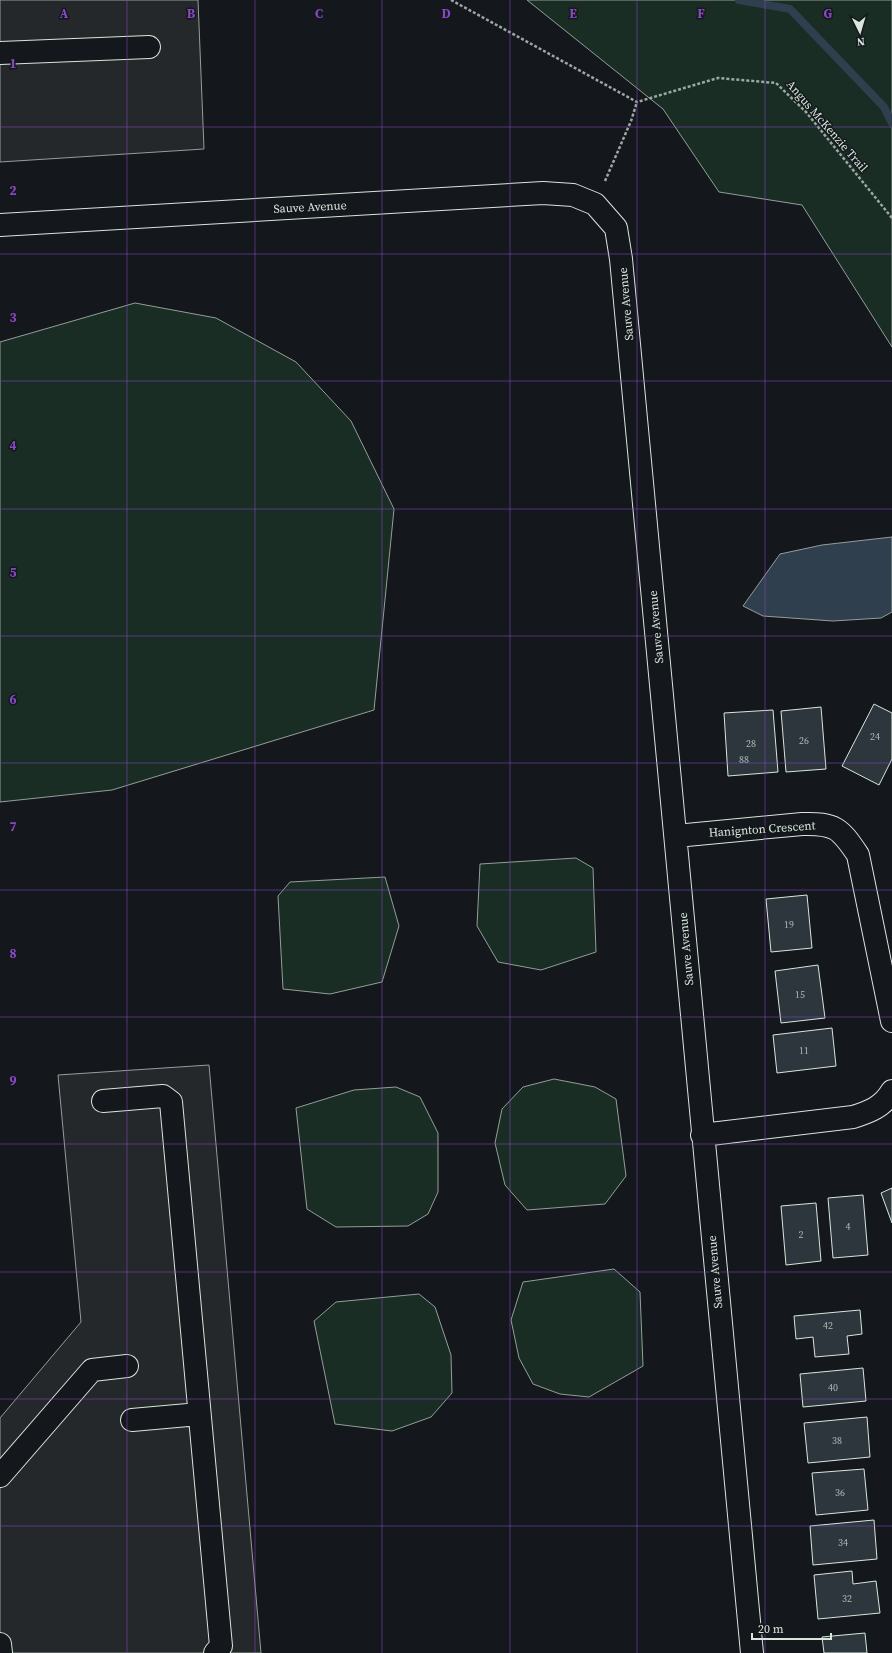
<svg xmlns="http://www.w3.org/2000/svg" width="892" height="1653" font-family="'Source Serif 4',serif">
	<rect width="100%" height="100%" fill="#14181c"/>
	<path fill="#1a2d24" stroke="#939e99" d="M527 0H892V347L802 205 719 192 663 109Z
		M135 303 216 318 296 362 351 421 394 509 374 710 112 790 0 802V342Z
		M576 858 593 868 596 952 541 970 498 962 477 926 480 864Z
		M385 877 399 926 382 982 330 994 283 989 278 896 290 882Z
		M554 1079 595 1087 616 1099 626 1176 605 1204 527 1210 505 1185 495 1143 502 1109 523 1087Z
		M396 1087 420 1097 438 1133V1192L428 1214 408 1226 336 1227 307 1209 296 1108 354 1090Z
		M614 1269 640 1292 643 1366 589 1397 560 1394 533 1384 519 1358 511 1320 523 1282Z
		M419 1294 435 1307 451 1355 452 1393 431 1417 392 1431 335 1424 314 1321 336 1302Z"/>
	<path fill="#24282b" stroke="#939e99" d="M0 0H198L204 149 0 162Z
		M209 1065 261 1653H0V1418L81 1322 58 1075Z"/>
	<path fill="#2f3f4d" stroke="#939e99" d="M892 537V612L881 618 833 621 763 616 743 606 780 554 822 545Z"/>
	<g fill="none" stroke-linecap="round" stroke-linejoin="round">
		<path stroke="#2f3f4d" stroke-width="8" d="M739 0 790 9 884 107 892 123"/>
	</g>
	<path fill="#2c363c" stroke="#d8e6dc" d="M874 704 892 713V759L879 785 842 766Z
		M821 707 826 769 786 772 781 711Z
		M773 710 778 772 728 776 724 713Z
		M807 895 812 948 771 952 766 899Z
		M818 965 825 1018 781 1023 775 971Z
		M832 1028 836 1066 777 1073 773 1035Z
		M892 1188V1223L881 1193Z
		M863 1195 868 1255 833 1258 828 1198Z
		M816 1203 821 1261 786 1265 781 1206Z
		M860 1310 862 1334 847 1336 849 1354 815 1357 813 1337 796 1339 794 1316Z
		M863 1368 866 1401 803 1407 800 1374Z
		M867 1417 870 1457 808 1463 804 1423Z
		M864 1469 868 1510 816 1515 812 1473Z
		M874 1520 877 1559 813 1565 810 1526Z
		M852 1571 853 1584 876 1581 880 1613 818 1619 814 1575Z
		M865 1633 867 1653H824L822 1637Z"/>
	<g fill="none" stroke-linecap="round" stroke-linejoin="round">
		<g stroke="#d8e6dc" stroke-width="24">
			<path id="minor" d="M0 53 149 47
				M0 225 543 193 573 195 595 204 616 228 621 259C665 723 707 1188 752 1653
				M676 836 802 824C835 823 840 828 858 855L892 1021
				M103 1101 163 1096 171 1102 221 1646 215 1653
				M702 1135 853 1117C869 1112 883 1107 892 1091
				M132 1420 199 1414
				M0 1476 92 1370 127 1366
				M0 1644 1 1653"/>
		</g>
		<path stroke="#9da8a2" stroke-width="2.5" stroke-dasharray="3 2" stroke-linecap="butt" d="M451 0 637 102 718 78 776 83 806 112 892 218
			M605 181 631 121 637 102"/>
		<use href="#minor" stroke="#14181c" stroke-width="22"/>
	</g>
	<path fill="none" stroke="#8948c3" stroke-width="1" stroke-opacity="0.55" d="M127 0V1653M255 0V1653M382 0V1653M510 0V1653M637 0V1653M765 0V1653M0 127H892M0 254H892M0 381H892M0 509H892M0 636H892M0 763H892M0 890H892M0 1017H892M0 1144H892M0 1272H892M0 1399H892M0 1526H892"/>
	<g text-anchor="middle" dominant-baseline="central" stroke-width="3" stroke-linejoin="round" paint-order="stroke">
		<g font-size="10" fill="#adbab4">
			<text x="875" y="736">24</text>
			<text x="804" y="740">26</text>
			<text x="751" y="743">28</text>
			<text x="744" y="759">88</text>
			<text x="789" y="924">19</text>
			<text x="800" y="994">15</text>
			<text x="804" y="1050">11</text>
			<text x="848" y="1226">4</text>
			<text x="801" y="1234">2</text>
			<text x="828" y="1325">42</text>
			<text x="833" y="1387">40</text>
			<text x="837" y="1440">38</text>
			<text x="840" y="1492">36</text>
			<text x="843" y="1542">34</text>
			<text x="847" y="1598">32</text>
		</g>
		<g font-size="12" fill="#d8e6dc" stroke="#14181c">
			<text transform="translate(827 126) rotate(49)">Angus McKenzie Trail</text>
			<text transform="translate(310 207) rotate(-3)">Sauve Avenue</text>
			<text transform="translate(626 304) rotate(-95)">Sauve Avenue</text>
			<text transform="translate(656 627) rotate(-95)">Sauve Avenue</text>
			<text transform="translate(762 829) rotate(-4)">Hanignton Crescent</text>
			<text transform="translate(686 949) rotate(-95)">Sauve Avenue</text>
			<text transform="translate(715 1272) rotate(-95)">Sauve Avenue</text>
		</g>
	</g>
	<g font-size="13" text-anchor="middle" font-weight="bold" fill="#8948c3" stroke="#14181c" stroke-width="3" stroke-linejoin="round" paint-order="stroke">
		<text x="64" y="18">A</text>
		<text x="191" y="18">B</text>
		<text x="319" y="18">C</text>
		<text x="446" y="18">D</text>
		<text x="573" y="18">E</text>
		<text x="701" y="18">F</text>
		<text x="828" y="18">G</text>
		<text x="13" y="68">1</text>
		<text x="13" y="195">2</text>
		<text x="13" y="322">3</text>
		<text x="13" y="450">4</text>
		<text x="13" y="577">5</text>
		<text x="13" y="704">6</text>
		<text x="13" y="831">7</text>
		<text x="13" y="958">8</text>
		<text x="13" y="1085">9</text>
	</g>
	<g transform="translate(860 32) rotate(175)" stroke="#14181c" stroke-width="3" paint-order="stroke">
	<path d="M0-3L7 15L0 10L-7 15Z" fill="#d8e6dc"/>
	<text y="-6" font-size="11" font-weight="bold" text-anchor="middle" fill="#d8e6dc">N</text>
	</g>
	<path d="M752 1633v6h79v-6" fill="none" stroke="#d8e6dc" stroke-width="2"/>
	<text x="758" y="1633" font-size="12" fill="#d8e6dc" stroke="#14181c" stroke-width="3" paint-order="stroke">20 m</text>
</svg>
